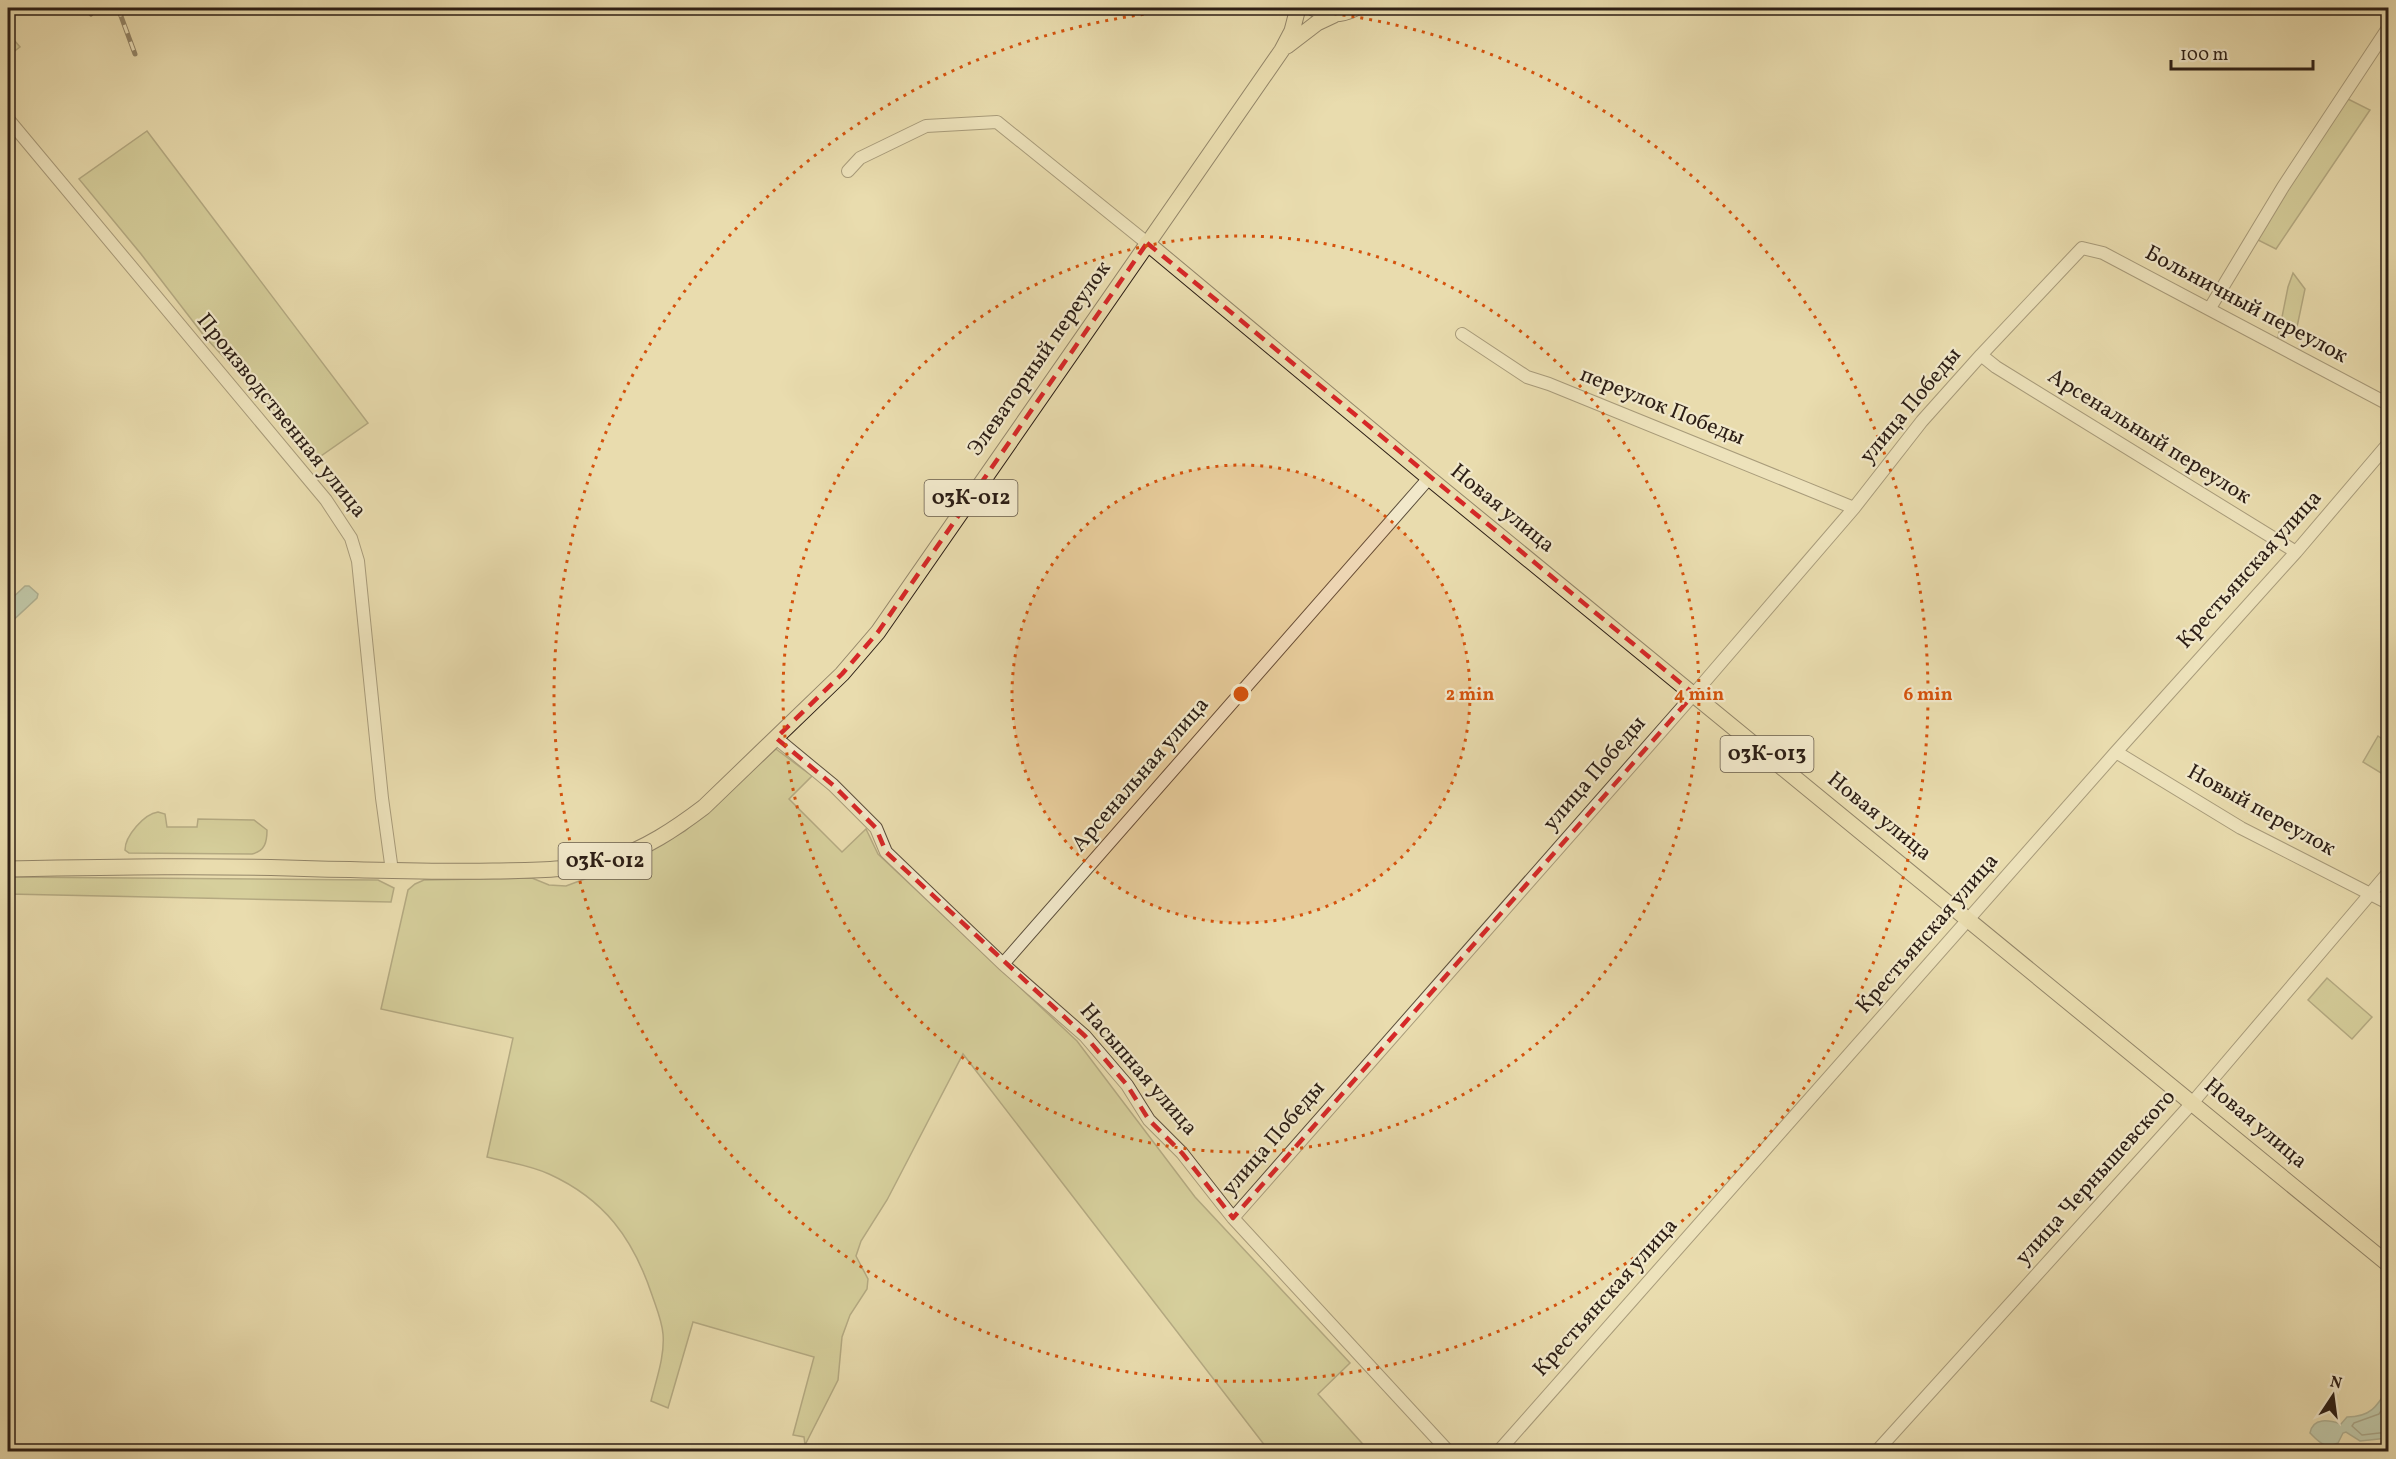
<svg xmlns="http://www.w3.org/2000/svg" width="2396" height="1459" font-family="Vollkorn,serif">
	<rect width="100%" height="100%" fill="#e9dcae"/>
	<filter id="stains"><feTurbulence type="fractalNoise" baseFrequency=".00333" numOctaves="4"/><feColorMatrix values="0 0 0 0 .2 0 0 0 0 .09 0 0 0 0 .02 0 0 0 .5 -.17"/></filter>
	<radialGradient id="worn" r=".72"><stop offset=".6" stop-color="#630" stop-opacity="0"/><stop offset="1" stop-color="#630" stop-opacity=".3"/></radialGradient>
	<path fill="#bebe85" stroke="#756e4d" stroke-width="1.5" d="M8 33 20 47 8 56Z
		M2342 96 2370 110 2276 249 2256 239Z
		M147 131 368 423 318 458 205 337 141 254 79 179Z
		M2293 273 2305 289 2297 327 2278 337 2288 287Z
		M2378 736 2388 743V761L2381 773 2363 762Z
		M776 749 812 776 789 799 842 852 866 829 878 854 1077 1041 1195 1197 1350 1363 1318 1394 1369 1451H1269L963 1054 887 1200 861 1241 856 1256 868 1279 867 1289 850 1315 842 1337 838 1380 805 1445 804 1437 793 1435 814 1357 693 1322 668 1408 651 1401C656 1380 665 1356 663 1334 662 1321 656 1307 652 1295 633 1238 604 1199 549 1174 530 1165 507 1162 487 1157L513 1038 381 1009 408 890 415 884 424 880 532 878 549 885 566 886 590 877 599 870 642 855 685 831Z
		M158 812 165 814 167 827H197L198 819 254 820 267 830C267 842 265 851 252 854L129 853 125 850C125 836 144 814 158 812Z
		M8 877 378 880 394 888 391 902 8 894Z
		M2327 978 2372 1017 2352 1039 2308 1000Z"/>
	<path fill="#97bbad" stroke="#6c7c70" stroke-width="1.5" d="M25 586H29L38 594 37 598 8 625V602Z
		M2388 1388V1438L2360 1441 2346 1432 2343 1433 2338 1443C2325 1450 2318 1441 2310 1433 2313 1417 2329 1420 2341 1424L2347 1417C2370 1417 2377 1407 2388 1388Z"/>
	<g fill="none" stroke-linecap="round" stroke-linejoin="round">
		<path stroke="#626c61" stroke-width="1.5" d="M2388 1400 2379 1414 2354 1423 2352 1426 2362 1435 2388 1432"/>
		<g stroke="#5b4e3b" stroke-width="14">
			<path id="minor" d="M8 119 326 500 351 538 358 561 382 798 392 871
				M848 171 860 158 926 126 997 122 1147 243
				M2210 308 2283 187 2388 28
				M1462 334 1527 377 1549 384 1854 508
				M1981 355 1996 367 2296 552
				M776 738 833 785 876 828 886 852 1003 964 1085 1036 1127 1085 1149 1120 1182 1153 1233 1218 1449 1452
				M2116 752 2241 828 2388 903
				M1003 964 1429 478
				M1233 1218 1694 694 1854 508 1922 421 1981 355 2082 248 2103 253 2388 404
				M1498 1452 2116 752 2296 552 2388 444
				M1876 1452 2193 1102 2388 873"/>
		</g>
		<g stroke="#2c1e15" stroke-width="17">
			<path id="major" d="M1313 8C1328 16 1340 16 1356 8
				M1287 46 1317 23 1334 15
				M1147 243 1429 478 2388 1264
				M8 869C112 867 216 865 320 869 378 870 435 872 493 871 531 870 572 871 610 860 645 849 675 829 704 807L842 674 878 632 1282 50 1292 31 1298 8"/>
		</g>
		<use href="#minor" stroke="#f1e8ca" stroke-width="12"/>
		<use href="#major" stroke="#e9dcae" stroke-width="15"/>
		<g stroke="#2c1e15" stroke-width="5">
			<path id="rail" d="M85 8 91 14
				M118 8 135 54"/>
		</g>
		<use href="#rail" stroke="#f1e8ca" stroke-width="3" stroke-dasharray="9" stroke-linecap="butt"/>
	</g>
	<path d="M0 0H2396V1459H0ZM1147 243 1694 694 1233 1218 1182 1153 1149 1120 1127 1085 1085 1036 886 852 876 828 833 785 776 738 842 674 878 632Z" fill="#e9dcae" fill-opacity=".55" fill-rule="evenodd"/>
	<path fill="none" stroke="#d62828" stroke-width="4.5" stroke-dasharray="12 8" stroke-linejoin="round" d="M1147 243 1694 694 1233 1218 1182 1153 1149 1120 1127 1085 1085 1036 886 852 876 828 833 785 776 738 842 674 878 632Z"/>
	<circle cx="1241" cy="694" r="229" fill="#d5530d" fill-opacity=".12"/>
	<g fill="none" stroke="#d5530d" stroke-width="3" stroke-dasharray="3 6">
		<circle cx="1241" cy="694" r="229"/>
		<circle cx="1241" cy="694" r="458"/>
		<path d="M1271 8A687 687 0 1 1 1211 8"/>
	</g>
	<g text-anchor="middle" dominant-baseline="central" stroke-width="4.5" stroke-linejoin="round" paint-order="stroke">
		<g fill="#f1e8ca" stroke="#675b4b" stroke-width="1.5">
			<rect x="924.5" y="480" width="93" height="36" rx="4.5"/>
			<rect x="1720.5" y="736" width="93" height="36" rx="4.5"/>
			<rect x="558.5" y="843" width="93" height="36" rx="4.5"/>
		</g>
		<g font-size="21" font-weight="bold" fill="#2c1e15">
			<text x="971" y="498">03К-012</text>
			<text x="1767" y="754">03К-013</text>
			<text x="605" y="861">03К-012</text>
		</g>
		<g font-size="22" fill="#2c1e15" stroke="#f1e8ca">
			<text transform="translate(2246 305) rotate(28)">Больничный переулок</text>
			<text transform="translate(1040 359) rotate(-55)">Элеваторный переулок</text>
			<text transform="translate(1911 406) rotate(-50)">улица Победы</text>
			<text transform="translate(1662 407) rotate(22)">переулок Победы</text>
			<text transform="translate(281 416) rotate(51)">Производственная улица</text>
			<text transform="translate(2149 437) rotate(32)">Арсенальный переулок</text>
			<text transform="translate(1502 509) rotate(39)">Новая улица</text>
			<text transform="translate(2250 570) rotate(-48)">Крестьянская улица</text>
			<text transform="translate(1595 774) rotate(-49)">улица Победы</text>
			<text transform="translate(1141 775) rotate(-49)">Арсенальная улица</text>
			<text transform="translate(2261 811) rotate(29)">Новый переулок</text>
			<text transform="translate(1879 817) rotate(39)">Новая улица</text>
			<text transform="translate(1928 934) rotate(-49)">Крестьянская улица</text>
			<text transform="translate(1138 1070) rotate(49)">Насыпная улица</text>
			<text transform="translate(2255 1124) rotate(40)">Новая улица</text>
			<text transform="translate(1274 1139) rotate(-49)">улица Победы</text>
			<text transform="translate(2096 1178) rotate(-48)">улица Чернышевского</text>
			<text transform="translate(1606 1298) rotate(-48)">Крестьянская улица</text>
		</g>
	</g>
	<circle cx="1241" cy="694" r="9" fill="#d5530d" stroke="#f1e8ca" stroke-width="3"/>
	<g font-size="18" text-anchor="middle" font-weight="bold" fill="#d5530d" stroke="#f1e8ca" stroke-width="4.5" stroke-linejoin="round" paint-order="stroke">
		<text x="1470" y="700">2 min</text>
		<text x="1699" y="700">4 min</text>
		<text x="1928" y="700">6 min</text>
	</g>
	<rect width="2396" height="1459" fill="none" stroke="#e9dcae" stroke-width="30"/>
	<rect x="9" y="9" width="2378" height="1441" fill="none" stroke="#2c1e15" stroke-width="3"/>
	<rect x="15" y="15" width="2366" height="1429" fill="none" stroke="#2c1e15" stroke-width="1.5"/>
	<g transform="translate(2333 1396) rotate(13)" stroke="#f1e8ca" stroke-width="4.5" paint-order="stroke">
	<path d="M0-4.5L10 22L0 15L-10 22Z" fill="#2c1e15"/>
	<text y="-9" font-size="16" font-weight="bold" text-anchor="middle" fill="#2c1e15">N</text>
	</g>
	<path d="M2171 60v9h142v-9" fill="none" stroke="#2c1e15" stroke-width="3"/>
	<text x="2180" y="60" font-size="18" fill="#2c1e15" stroke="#f1e8ca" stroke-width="4.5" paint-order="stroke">100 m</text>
	<rect width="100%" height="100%" filter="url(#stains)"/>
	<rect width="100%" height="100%" fill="url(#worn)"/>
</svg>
